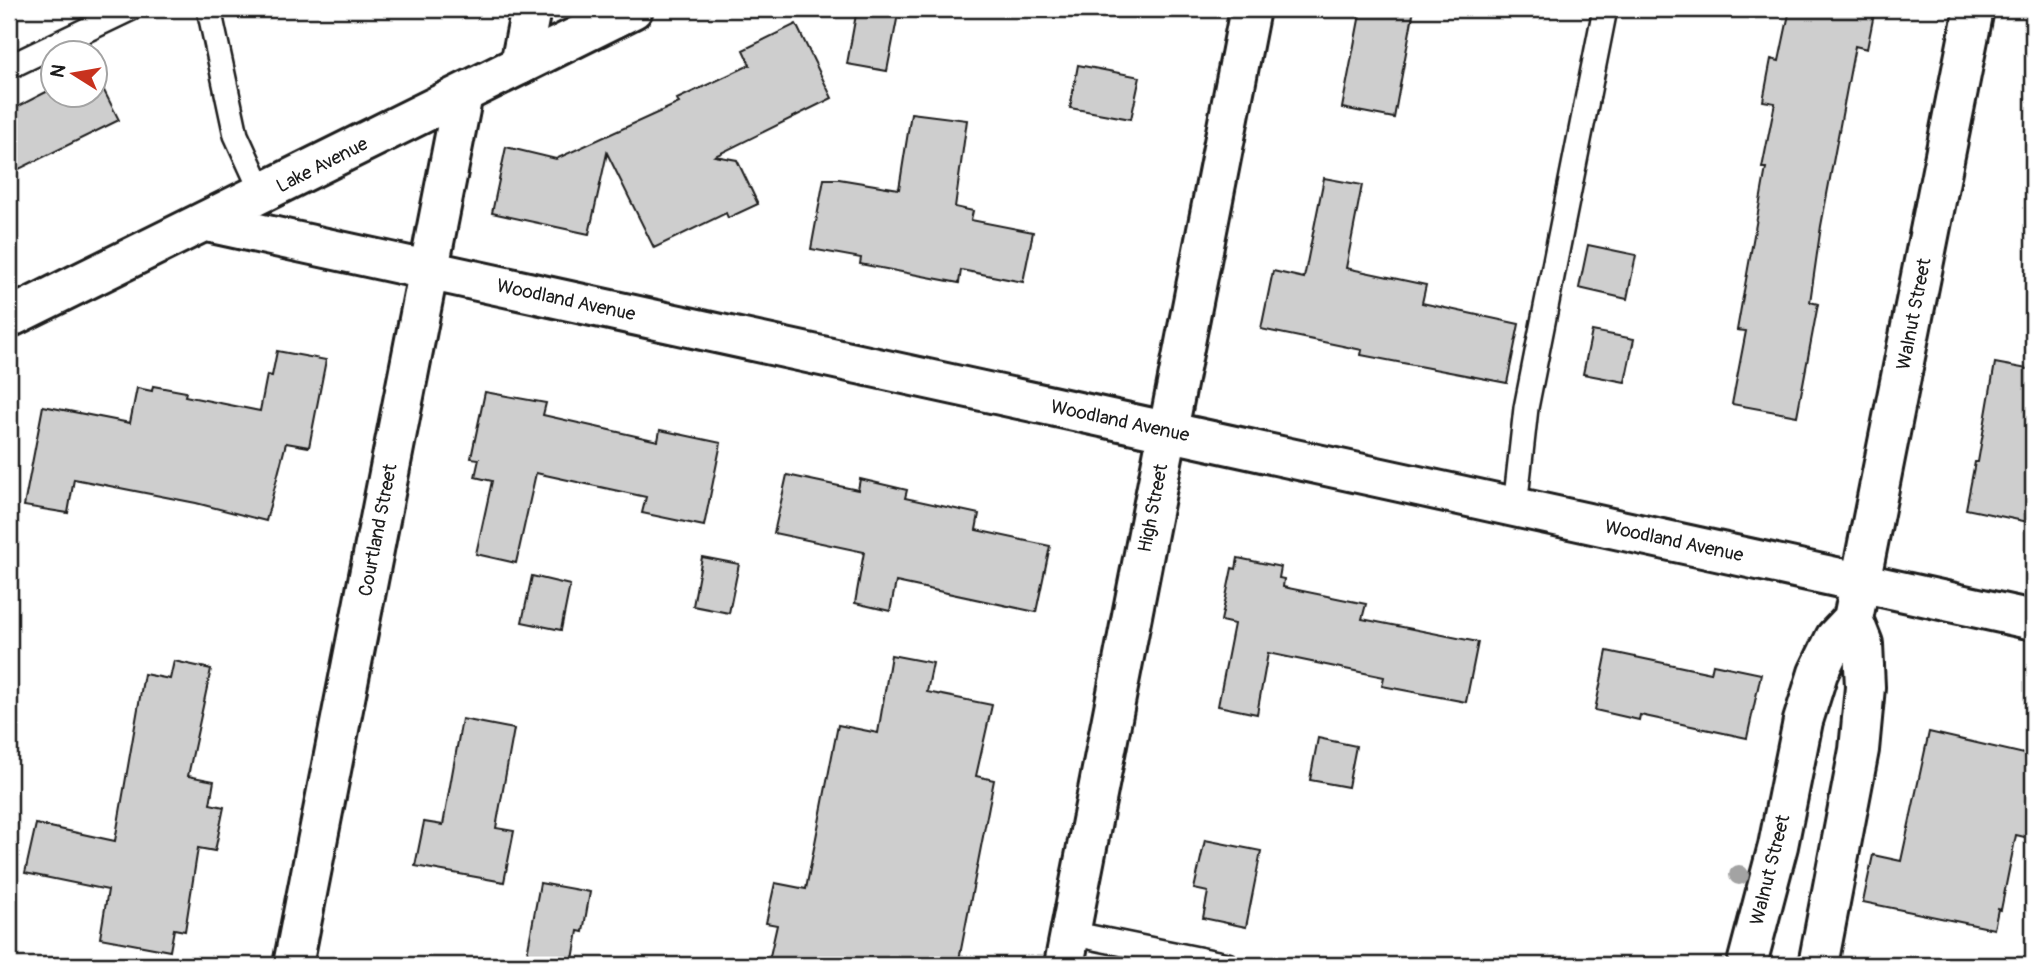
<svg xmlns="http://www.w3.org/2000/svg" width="2042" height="974" font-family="Pangolin,sans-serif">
	<rect width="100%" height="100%" fill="#fff"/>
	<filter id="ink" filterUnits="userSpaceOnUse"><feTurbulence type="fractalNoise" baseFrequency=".0143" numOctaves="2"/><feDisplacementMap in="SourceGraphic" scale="14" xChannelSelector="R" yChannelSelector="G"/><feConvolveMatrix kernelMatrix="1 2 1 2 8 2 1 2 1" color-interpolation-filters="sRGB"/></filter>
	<g filter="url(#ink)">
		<path fill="#cecece" stroke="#1c1c1c" stroke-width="2" d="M857 9H899L887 71 847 64Z
			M1361 9H1414L1394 118 1342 108Z
			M1790 9H1875L1867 49 1855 46 1821 226 1810 302 1818 304 1797 416 1732 404 1746 331 1737 330 1766 168H1762L1775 103 1763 101 1771 59 1779 61Z
			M796 24 832 98 715 156 737 160 758 204 728 218 726 213 654 248 607 153 589 234 492 213 506 147 556 159 679 103 677 99 750 65 743 50Z
			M1078 65 1140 77 1131 119 1070 108Z
			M94 71 119 120 9 174V111L52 89V94H94Z
			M911 113 967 120 955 207 973 211 971 220 1033 232 1023 282 961 270 959 283 860 264 861 258 811 249 824 179H839L899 189Z
			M1324 178 1362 185 1346 268 1426 285 1422 303 1519 324 1507 383 1361 355 1362 350 1261 329 1273 271 1304 278Z
			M1588 245 1636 255 1627 299 1579 288Z
			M1592 331 1634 339 1625 382 1583 374Z
			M277 351 326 360 309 447 286 443 266 521 196 503 74 479 68 513 24 506 43 406 130 423 137 388 152 391 153 386 186 392 185 396 260 411 267 375 272 376Z
			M1995 363 2033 370V523L1966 509 1975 462H1978Z
			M485 392 546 403 543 415 658 441 660 430 721 443 704 526 642 513 646 497 536 473 516 563 476 554 492 481 475 477 479 459 471 458Z
			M787 475 858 490 860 479 907 490 905 498 979 514 976 530 1050 546 1036 612 896 582 890 611 855 603 864 552 774 533Z
			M702 557 739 564 729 613 693 606Z
			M1238 558 1281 567 1279 578 1284 579 1283 587 1366 604 1362 619 1478 642 1466 702 1382 686 1384 677 1268 653 1257 714 1218 706 1234 624 1221 621 1232 568 1236 569Z
			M532 576 570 585 561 630 522 622Z
			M1607 651 1711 673 1713 664 1761 674 1747 738 1640 715 1639 720 1595 710Z
			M891 655 933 663 927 692 992 705 976 776 994 780 958 965H768L777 925 766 923 775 883 806 889 838 725 878 733Z
			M174 661 211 669 188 776 214 781 210 804 224 807 215 851 198 848 185 931 174 929 170 951 100 938 108 890 25 873 36 824 115 841 144 674 170 679Z
			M462 719 514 729 496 828 514 831 504 882 415 866 424 822 443 825Z
			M1929 732 2033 756V839L2016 835 2001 910 1998 909 1994 929 1863 902 1873 855 1901 861Z
			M1318 738 1356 746 1348 787 1310 780Z
			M1205 840 1261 851 1246 927 1203 918 1208 892 1194 889Z
			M540 883 590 892 583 932 578 931 572 965H525Z"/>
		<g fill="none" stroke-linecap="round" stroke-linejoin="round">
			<g stroke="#1c1c1c" stroke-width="28">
				<path id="lane" d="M209 9 236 135 263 194
					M9 67 130 9
					M1515 507 1526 408 1605 9
					M1070 933 1227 965"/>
			</g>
			<g stroke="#1c1c1c" stroke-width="44">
				<path id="street" d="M520 65 531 9
					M207 222 2033 620
					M293 965 463 94
					M1064 965 1250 9
					M1750 965 1748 960 1778 846 1803 721 1818 673 1835 638 1853 619 1974 9
					M1818 965 1859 750 1865 687 1863 644 1853 619"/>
			</g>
			<g stroke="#1c1c1c" stroke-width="44">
				<path id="secondary" d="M9 318 633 9"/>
			</g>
			<use href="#lane" stroke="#fff" stroke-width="23"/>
			<use href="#street" stroke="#fff" stroke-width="38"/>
			<use href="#secondary" stroke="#fff" stroke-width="38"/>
		</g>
		<circle fill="#a3a3a3" cx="1739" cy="875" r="10"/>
	</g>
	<g text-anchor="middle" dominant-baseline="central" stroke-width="5" stroke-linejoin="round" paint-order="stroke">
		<g font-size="19" fill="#1c1c1c" stroke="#fff">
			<text transform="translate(322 165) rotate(-27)">Lake Avenue</text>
			<text transform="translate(566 300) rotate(12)">Woodland Avenue</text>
			<text transform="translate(1914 314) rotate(-79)">Walnut Street</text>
			<text transform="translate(1120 421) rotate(12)">Woodland Avenue</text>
			<text transform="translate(1153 508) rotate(-79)">High Street</text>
			<text transform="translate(378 530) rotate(-79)">Courtland Street</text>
			<text transform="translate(1674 541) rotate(12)">Woodland Avenue</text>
			<text transform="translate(1770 870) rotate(-76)">Walnut Street</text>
		</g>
	</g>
	<rect width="2042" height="974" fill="none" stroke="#fff" stroke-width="35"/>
	<rect x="18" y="18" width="2007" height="939" fill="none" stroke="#1c1c1c" stroke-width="2.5" filter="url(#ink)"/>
	<g transform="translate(74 74) rotate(281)"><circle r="33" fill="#ffffff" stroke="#a4a4a4" stroke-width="2"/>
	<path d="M0-5L12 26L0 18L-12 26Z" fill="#c8321e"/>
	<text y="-10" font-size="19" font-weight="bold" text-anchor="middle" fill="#1c1c1c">N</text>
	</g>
</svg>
